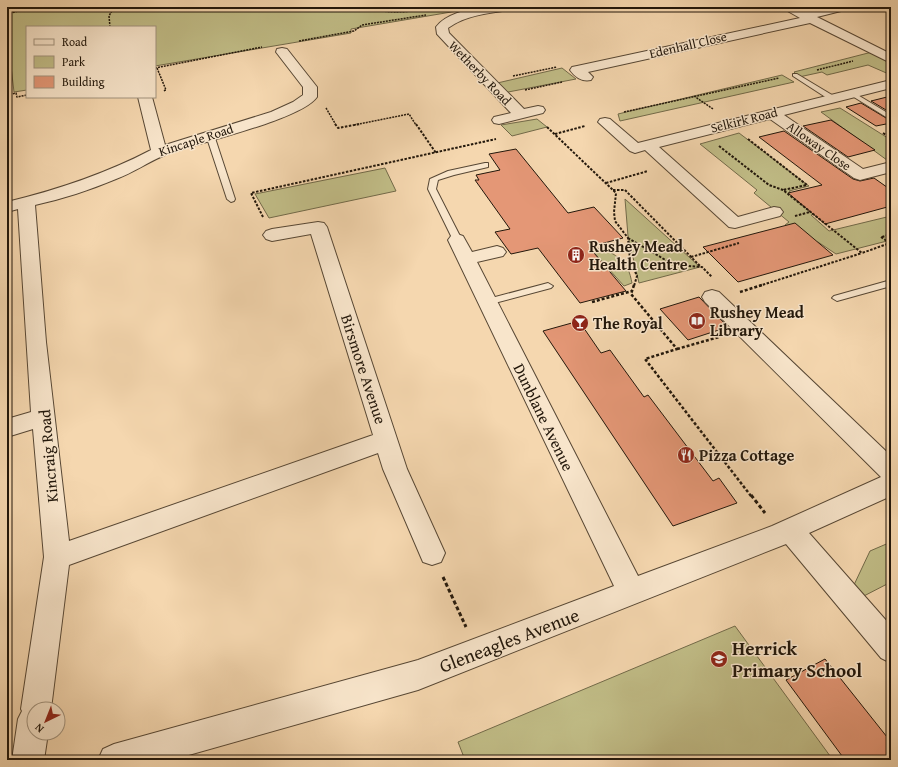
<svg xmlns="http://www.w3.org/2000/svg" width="898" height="767" font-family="'Gentium Book Plus',serif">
	<rect width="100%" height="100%" fill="#f5d7af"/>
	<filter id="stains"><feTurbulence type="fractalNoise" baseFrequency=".005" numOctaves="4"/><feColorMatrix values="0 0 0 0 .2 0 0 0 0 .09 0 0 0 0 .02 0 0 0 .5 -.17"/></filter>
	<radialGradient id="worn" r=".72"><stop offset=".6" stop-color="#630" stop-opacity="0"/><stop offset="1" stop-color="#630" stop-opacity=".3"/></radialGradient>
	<path fill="#c1bd87" stroke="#726a49" d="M7 7H459L463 10 351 29V33L155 66V27H27V90L14 92 7 32Z
		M872 52 891 62V75L868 65 827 75 822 72 799 77 794 72Z
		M562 68 576 79 503 93 493 84Z
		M782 75 794 82 620 121 618 114Z
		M840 108 891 140V163L821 112Z
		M537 119 547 127 512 136 501 125Z
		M739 133 809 186 789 191 818 213 811 215 829 231 891 216V240L836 254 818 242 807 245 785 225 789 222 754 193 757 190 700 144Z
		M385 168 396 191 269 218 255 194Z
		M625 199 700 267 639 283 628 236Z
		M589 247C604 248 619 254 627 268 630 272 631 279 632 283L624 286Z
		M891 542V582L860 598 853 587 870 551Z
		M735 626 833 760H465L458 742Z"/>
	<path fill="#e49776" stroke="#22170b" d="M891 96V113L871 101Z
		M861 103 891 121V123L876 126 846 107Z
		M831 120 875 150 848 157 803 126Z
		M784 131 853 179 860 181 874 178 891 190V206L825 224 788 193 822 185 759 137Z
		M516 149 568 213 594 207 623 238 589 247 626 291 580 303 538 248 511 254 495 232 510 229 475 180H479L476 175 500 170 489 154Z
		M795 223 833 255 738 282 703 247Z
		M699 297 728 327 688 340 660 309Z
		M579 321 601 353 610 350 644 397 648 395 713 481 719 478 737 503 673 526 543 331Z
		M825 659 891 742V760H845L786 680Z"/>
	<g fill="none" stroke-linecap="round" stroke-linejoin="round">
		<g stroke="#574734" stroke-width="2">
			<path id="lane" d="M793 74H797L837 98 833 100H830L793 76Z
				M851 91 891 115V120L849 94 847 93Z
				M207 133H213L214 135 235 199 234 201 231 202 227 199 206 135Z
				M485 163H488V167L454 175 438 180 436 189 462 240 460 242H454L428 189 430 179 448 171Z
				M891 280V286L837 301 832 298 834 296Z
				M548 283 553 286 551 288 487 305 482 302 484 300Z"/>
		</g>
		<g stroke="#574734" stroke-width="2">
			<path id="street" d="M481 7H513L511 9 507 10C486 14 466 15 448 28L449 33 524 109 538 106 543 107 545 110 543 113 499 124 494 123 492 120 494 117 511 113 437 34 436 27C446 14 466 10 481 7Z
				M782 7H797L807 12 830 7H851L849 9 817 17 891 54V63L810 23 588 72 593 77 591 80C582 82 575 77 570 70L572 67 577 66 800 18 784 9Z
				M282 48 287 49 317 87V97C301 120 196 143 165 155 148 162 133 173 116 179 90 190 62 199 35 205L46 342 69 541 373 435 311 234 272 241 266 239 263 235 266 231 272 229 318 222 324 223 327 227 407 469 445 553 441 562 432 565 423 562 383 469 378 453 69 565 51 709H34V733H48L44 760H12L18 719 22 711 21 709 44 557 33 429 7 437V419L31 412 18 209 7 212V202C57 190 105 174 151 150L138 97H152L165 145 271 112 293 102 303 95V87L276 52 277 49Z
				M891 80V88L784 115 863 169 891 162V172L860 180 854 178 770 119 659 147 738 217 774 207 780 208 783 212 780 216 735 228 729 227 645 150 635 153 630 151 598 122 600 119 605 118 610 119 638 143Z
				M457 234 463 236 472 252 497 246 503 248 506 252 503 256 477 262 638 576 772 526 881 477 705 302 702 297 705 292 712 290 719 292 891 456V496L809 533 891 626V663L881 658 786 544 418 690 171 760H98L103 749 114 744 418 660 614 586 448 240 451 236Z"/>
		</g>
		<path stroke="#22170b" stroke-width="1.5" stroke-dasharray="2 1" stroke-linecap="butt" d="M364 7C387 14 409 13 433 7
			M7 14 33 7
			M110 27 109 16 114 7
			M299 41 354 31 362 25 426 15
			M155 68 262 47
			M157 68 166 90 163 91
			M817 70 853 61
			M513 76 557 67
			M525 90 562 82
			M7 95 16 93 17 97 27 95
			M694 96 713 109
			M326 108 336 125
			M624 112 779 78
			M354 125 409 114 416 125"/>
		<path stroke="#22170b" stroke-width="2" stroke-dasharray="2.5 1.5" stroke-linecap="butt" d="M335 124 338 128 360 124
			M416 124 436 153
			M547 127 616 193 614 212 615 221 628 238 630 260 637 276 634 286
			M883 133 891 138
			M555 134 585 126
			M748 139 807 185 783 190
			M719 146 769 185 783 190 862 253 890 243
			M606 183 648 171
			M613 190H625L700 266
			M795 216 810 212
			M263 217 251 193 496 139
			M881 237 891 244
			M882 237 891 234
			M628 238 674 265 702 267 712 277
			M691 257 739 243
			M759 286 862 253"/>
		<path stroke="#22170b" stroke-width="2.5" stroke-dasharray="3 2" stroke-linecap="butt" d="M634 285 631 294 677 349 645 359 751 496
			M740 292 762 285
			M592 302 632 291
			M677 349 719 337"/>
		<path stroke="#22170b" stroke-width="3" stroke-dasharray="4 2.5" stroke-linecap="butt" d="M751 495 765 513
			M443 577 466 627"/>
		<use href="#lane" fill="#f8e5cb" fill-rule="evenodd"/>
		<use href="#street" fill="#f8e5cb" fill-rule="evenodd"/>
	</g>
	<defs>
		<g id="building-disc" transform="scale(0.9)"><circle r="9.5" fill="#8f2418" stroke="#f8e5cb"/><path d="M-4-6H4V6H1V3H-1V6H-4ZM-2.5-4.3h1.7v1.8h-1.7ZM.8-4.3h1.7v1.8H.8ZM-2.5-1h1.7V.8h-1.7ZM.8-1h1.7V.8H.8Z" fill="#fff"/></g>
		<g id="library-disc" transform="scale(0.9)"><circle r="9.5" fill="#8f2418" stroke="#f8e5cb"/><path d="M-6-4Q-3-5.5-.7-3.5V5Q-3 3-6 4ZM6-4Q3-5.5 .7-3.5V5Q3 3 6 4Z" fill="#fff"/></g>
		<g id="bar-disc" transform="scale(0.9)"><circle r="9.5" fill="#8f2418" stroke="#f8e5cb"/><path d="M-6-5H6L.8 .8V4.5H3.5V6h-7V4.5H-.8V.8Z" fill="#fff"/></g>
		<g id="restaurant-disc" transform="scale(0.9)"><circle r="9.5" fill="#8f2418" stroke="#f8e5cb"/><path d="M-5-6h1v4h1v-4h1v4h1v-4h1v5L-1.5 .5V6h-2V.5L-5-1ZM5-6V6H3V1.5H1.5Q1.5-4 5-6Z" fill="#fff"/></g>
		<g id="school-disc" transform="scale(0.9)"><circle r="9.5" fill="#8f2418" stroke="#f8e5cb"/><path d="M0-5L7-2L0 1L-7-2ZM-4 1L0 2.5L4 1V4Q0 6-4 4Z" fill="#fff"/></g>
	</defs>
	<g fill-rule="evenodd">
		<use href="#building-disc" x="576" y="255"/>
		<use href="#library-disc" x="697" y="321"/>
		<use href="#bar-disc" x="580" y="323"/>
		<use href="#restaurant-disc" x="686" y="455"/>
		<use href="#school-disc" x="719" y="659"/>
	</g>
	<g text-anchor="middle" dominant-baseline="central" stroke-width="3" stroke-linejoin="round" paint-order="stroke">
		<g font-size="13" fill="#22170b" stroke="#f8e5cb">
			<text transform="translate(688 45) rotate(-13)">Edenhall Close</text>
			<text transform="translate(480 73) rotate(46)">Wetherby Road</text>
			<text transform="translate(744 120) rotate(-14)">Selkirk Road</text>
			<text transform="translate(196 140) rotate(-18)">Kincaple Road</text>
			<text transform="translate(819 146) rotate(35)">Alloway Close</text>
		</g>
		<g font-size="16" font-weight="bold" fill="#22170b" stroke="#f8e5cb" text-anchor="start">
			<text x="589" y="246">Rushey Mead<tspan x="589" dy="18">Health Centre</tspan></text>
			<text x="710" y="312">Rushey Mead<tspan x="710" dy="18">Library</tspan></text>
			<text x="593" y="323">The Royal</text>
			<text x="699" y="455">Pizza Cottage</text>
		</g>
		<g font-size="16" fill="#22170b" stroke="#f8e5cb">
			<text transform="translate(364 369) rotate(72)">Birsmore Avenue</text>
			<text transform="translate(544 417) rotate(64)">Dunblane Avenue</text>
			<text transform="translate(48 456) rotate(-95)">Kincraig Road</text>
		</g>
		<g font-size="19" fill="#22170b" stroke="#f8e5cb">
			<text transform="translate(509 640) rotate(-21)">Gleneagles Avenue</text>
		</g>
		<g font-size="19" font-weight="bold" fill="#22170b" stroke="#f8e5cb" text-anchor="start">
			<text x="732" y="648">Herrick<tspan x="732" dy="22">Primary School</tspan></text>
		</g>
	</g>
	<rect width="898" height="767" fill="none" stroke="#f5d7af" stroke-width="24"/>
	<rect x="8" y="8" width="882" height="751" fill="none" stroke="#22170b" stroke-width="2"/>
	<rect x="12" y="12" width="874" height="743" fill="none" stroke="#22170b"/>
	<rect x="26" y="26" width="130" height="72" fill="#f8e5cb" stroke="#a2937e"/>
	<rect x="34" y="39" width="20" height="6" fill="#f8e5cb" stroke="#a2937e"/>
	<text x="62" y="46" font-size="12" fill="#22170b">Road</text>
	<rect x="34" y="56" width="20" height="12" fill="#c1bd87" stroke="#a2937e"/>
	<text x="62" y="66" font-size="12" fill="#22170b">Park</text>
	<rect x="34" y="76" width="20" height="12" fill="#e49776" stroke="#a2937e"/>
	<text x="62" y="86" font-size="12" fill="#22170b">Building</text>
	<g transform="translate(46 721) rotate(223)"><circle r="19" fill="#f8e5cb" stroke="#a2937e"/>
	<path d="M0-3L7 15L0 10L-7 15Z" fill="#8f2418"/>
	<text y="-6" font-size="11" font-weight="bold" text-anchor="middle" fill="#22170b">N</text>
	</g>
	<rect width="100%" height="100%" filter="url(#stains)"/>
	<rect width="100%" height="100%" fill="url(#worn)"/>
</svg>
